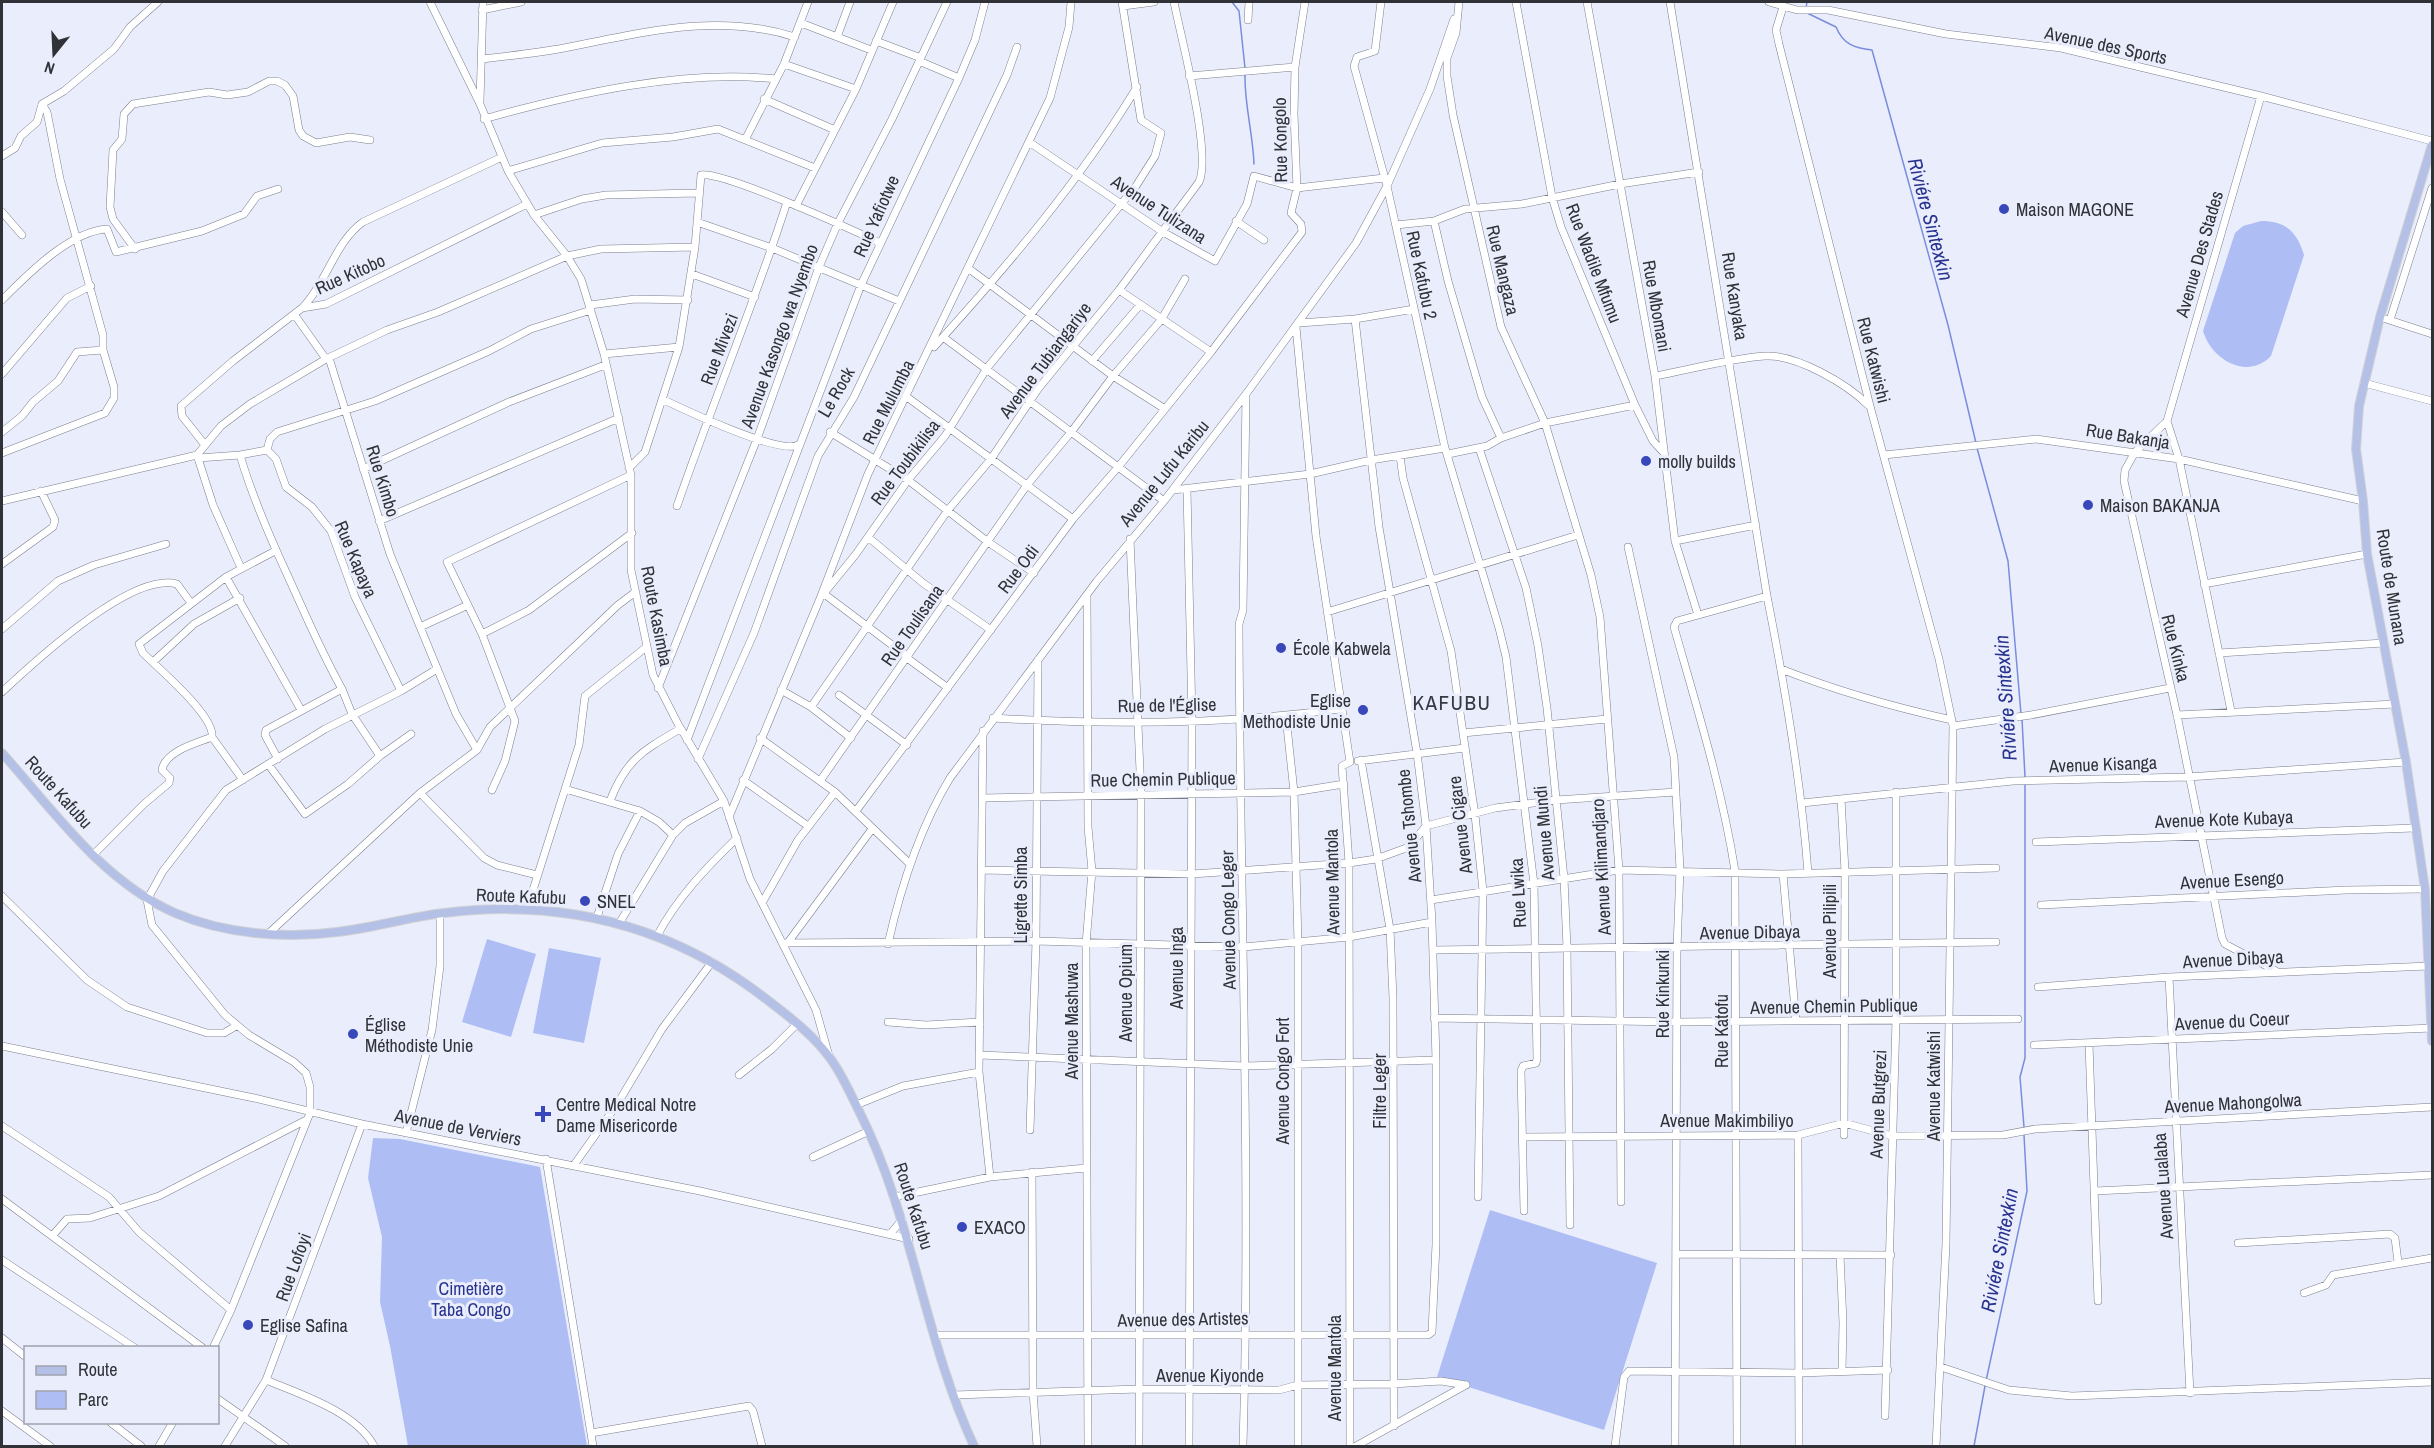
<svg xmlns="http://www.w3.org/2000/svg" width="2434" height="1448" font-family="'Archivo Narrow',sans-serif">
	<rect width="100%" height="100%" fill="#eaeefc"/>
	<path fill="#aebef5" d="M2261 221C2285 221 2297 231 2304 255L2271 356C2247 381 2211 359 2203 331L2235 233 2243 226Z
		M487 939 536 954 511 1037 462 1022Z
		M549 948 601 958 584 1043 533 1033Z
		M373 1138 400 1139 540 1167 587 1446H408L390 1346 380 1302 382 1237 368 1178Z
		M1490 1210 1657 1263 1604 1430 1437 1377Z"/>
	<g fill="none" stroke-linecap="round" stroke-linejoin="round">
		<path stroke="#788ddd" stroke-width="1.5" d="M1232 2 1239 11 1245 68
			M1806 8 1807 2
			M1807 13 1836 27C1843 44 1854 48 1872 50L1948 325 1976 443
			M1245 73C1244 104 1253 133 1254 164
			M1977 448 2008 561 2021 714
			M2022 719 2025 777
			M2024 1127 2020 1077 2025 1058V785
			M1986 1381 2027 1191 2024 1135
			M1974 1446 1985 1386"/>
		<g stroke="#7b7f8c" stroke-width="8">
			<path id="minor" d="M430 2 480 104 508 171 534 215 567 256 581 279 604 354 631 475V570L653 675 678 724 724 801 750 879 816 1010 829 1056
				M1381 2 1375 51 1357 57 1354 66 1387 186 1445 448 1499 628 1506 657 1534 884 1537 1059 1536 1063 1523 1066 1521 1071 1524 1211
				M1459 2 1456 33 1447 58V76L1453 115 1501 327 1545 423 1591 575 1600 617 1619 870 1621 1202
				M1516 2 1552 197 1561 227 1635 405 1653 441 1664 453
				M1587 2 1655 376 1675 541 1698 615
				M1670 2 1767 596C1785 687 1801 780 1808 873
				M1769 2 1797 10H1828L1946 34 2061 48 2261 96 2432 141
				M1123 6 1154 2
				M1783 7 1776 30 1779 44 1870 406 1939 659 1953 726 1946 1244 1936 1446
				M482 10 521 2
				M1248 20 1249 2
				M801 23 871 50
				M837 37 850 2
				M876 41 921 58
				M482 59C509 56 537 53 564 48 641 33 717 12 795 37
				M919 61 959 78
				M784 64 856 89
				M1189 76 1295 67
				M2261 96 2167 421 2135 452 2125 470 2124 481 2177 715 2222 938 2225 944 2276 971
				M764 99 835 130
				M480 101 483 2
				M484 119C573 94 683 69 776 79
				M746 138 784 64 808 2
				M1029 142 1163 232 1215 261 1247 204 1254 176 1297 188 1384 178
				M2 156 15 148 21 136 37 122 42 104 64 91 114 49 130 27 158 2
				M508 171 602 143 673 137 718 129 815 168
				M796 206 856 89 893 2
				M2 212 22 235
				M534 215 582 199 606 195 698 193
				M1236 221 1264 240
				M1434 221 1448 281 1482 397 1501 438
				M697 222 772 248 899 301
				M1396 225 1434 221 1465 209 1522 204 1620 184 1699 172
				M135 249 113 219 110 207 113 150 122 139 124 114 133 104 209 92 227 95 248 92 269 81H277L285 85 293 96 299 130 303 136 316 143 350 137 370 140
				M968 268 1113 376 1165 409
				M692 274 755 297
				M1119 290 1211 352
				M2 300C27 275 70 231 107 229L116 252 202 231 244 214 257 196 278 189
				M590 305 635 299 688 300
				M303 307C327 282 335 242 363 222L502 157
				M294 314 326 359
				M2386 319 2432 334
				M2390 320 2432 188
				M1299 323 1355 319 1414 309
				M1296 327 1316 536 1350 762 1342 766 1349 863 1350 1446
				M943 337 1164 501
				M934 347C1008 265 1079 182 1137 87
				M604 354 679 347
				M329 358 390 554 456 714 477 750
				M1092 361 1140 305
				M2 374 67 298 91 286
				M1655 376C1688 370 1732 358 1765 356 1796 354 1847 384 1868 405
				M2364 383 2432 401
				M907 397 1073 519
				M664 400C685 410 780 455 798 445
				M2167 421 2179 459 2231 711
				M2 432 22 416 33 402 58 381 77 352 103 350
				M830 432 908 480 988 542 1034 573
				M205 445 182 416 181 406 233 361 302 308 326 304 527 204
				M1479 448 1526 588 1538 646 1547 708 1564 878 1567 948 1570 1225
				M267 450 270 439 277 432 375 401 489 351 531 329 591 310
				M2 453 105 413 114 398V387L103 350V335L60 179 47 112 42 104
				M1448 454 1487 446 1501 438 1545 423 1635 405
				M197 455 221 426 250 404 326 359 387 330 438 312 567 256 601 249 695 247
				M197 455 213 505 241 568
				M240 455C252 496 268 533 286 572 304 611 320 650 342 689
				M1884 455 2036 439 2179 459 2363 501
				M1400 456 1403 478 1451 651 1475 815 1483 891 1478 1197
				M198 458 240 455 267 450 276 459 286 487 312 507 331 531 355 597 401 691
				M629 468 645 452 679 347 695 247 701 175C723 171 853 230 880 243
				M363 469 509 402 605 365
				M1187 489 1192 720 1189 1446
				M1173 490 1310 474 1371 460 1445 448
				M2 501 197 455
				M677 506C712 404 754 305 787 202
				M379 521 619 418
				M868 537 923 583 991 630
				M1130 539 1141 794 1139 1446
				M1675 541 1756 525
				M1628 547 1674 757 1680 869 1677 948 1675 1446
				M2 564 53 527 55 520 41 491
				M226 577 301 710
				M2204 584 2367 554
				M825 592 856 554 908 480 945 436 987 368 1136 186 1155 156 1161 133 1141 120 1122 2
				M823 593 908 657
				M1087 595 1088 827 1092 871 1086 944 1088 1446
				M1327 612 1578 535
				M420 627 468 605
				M2 629 58 581 94 565 166 544
				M482 634 529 610 632 533
				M2219 653 2384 643
				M907 658 948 688
				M153 662 194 624 240 598
				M1781 669C1837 691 1893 707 1952 720
				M658 688 757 439 819 267 838 223 892 119 947 2
				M781 690 811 707 851 738
				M2 692C34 662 132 571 177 584L191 603
				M839 695 907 745
				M811 707 948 510 991 459 1038 389 1119 290 1199 182C1212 153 1181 38 1174 2
				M2177 715 2395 704
				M1286 717 1294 792 1298 943V1446
				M993 718C1106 725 1228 724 1340 709
				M1953 726 2031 715 2170 688
				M983 731 979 1072 990 1177
				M1463 733 1607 719
				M760 738 835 792 910 864
				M687 740 861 285 959 78 975 40 985 2
				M380 756 411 734
				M698 759 754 633 818 456 854 397 1007 75 1017 47
				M1361 760 1390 929 1393 998 1394 1426
				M1358 761 1465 748
				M268 764 305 814 348 784 380 756 352 714 342 689 266 730 265 735 278 759
				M243 780 212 737C215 716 159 669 143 653L139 644 226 577 275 551
				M743 780 808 826
				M820 781 1027 485 1072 431 1113 376 1161 320 1185 279
				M565 789 640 811 659 822 673 835
				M492 790 505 761 515 721 482 634 447 562 631 475
				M420 793 484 858 497 865 537 875
				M983 798 1294 792 1344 784
				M1841 799 1845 871 1844 1135
				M610 801C626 759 644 750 680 729
				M1802 803 2013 781 2188 777 2406 762
				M856 811 1073 519 1119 466 1211 352 1302 232 1301 224 1291 213 1297 188 1294 114 1295 67 1305 2
				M729 817 821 596 868 474 1050 98 1069 27 1071 2
				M2036 842 2414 828
				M93 855 144 804 169 783 170 778 162 770C165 751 197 743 212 737
				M982 870 1192 874 1349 863 1376 859 1409 847 1426 826 1495 808 1556 800 1676 792
				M1783 874 1796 1021
				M2 896 87 980 127 1007 207 1033H224L236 1026
				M1431 900 1619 870 1783 874 1996 868
				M762 903 798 840 835 792
				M2041 905 2346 890 2425 889
				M527 909 579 745 585 696 645 648
				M597 917 618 854 640 811
				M620 922 673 835 685 823 724 801
				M269 933 420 793 477 750 490 727 618 605 634 593
				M657 936C677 898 706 868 737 838
				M789 941 872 829
				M783 943 1036 941 1244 947 1349 937 1432 922
				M888 944C901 886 919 829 950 778L1097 581 1164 501 1246 394 1356 243 1387 186 1430 89 1454 19
				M1433 950 1996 942
				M2169 977 2190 1393
				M2038 987 2169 977 2429 966
				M1434 1018 1677 1022 2018 1019
				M888 1022 926 1025 980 1022
				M2089 1044 2098 1301
				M2034 1045 2432 1028
				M2 1046 254 1098 362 1124 700 1191 909 1239
				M979 1055 1245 1066 1436 1060
				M739 1075 772 1049 797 1024
				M856 1105 903 1086 979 1072
				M2 1126 109 1197 139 1232 231 1310
				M1030 1130 1036 941 1038 660
				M406 1133 432 1030 440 966V913
				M1798 1135 1799 1446
				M1524 1137 1798 1135 1844 1123 1892 1136 2003 1135 2035 1129 2432 1107
				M813 1157 869 1131
				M546 1159 593 1446
				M574 1165 618 1103 662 1029 712 962
				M1032 1172 1033 1392 1037 1446
				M2095 1191 2432 1175
				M894 1197 990 1177 1086 1168
				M2 1199 203 1348
				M890 1234 902 1220
				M53 1235 67 1219 90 1218 159 1196 306 1120
				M2238 1243 2390 1234 2395 1238 2398 1262
				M1677 1254 1891 1255
				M1840 1255 1843 1323 1842 1371
				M2 1260 135 1348
				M2304 1293 2326 1285 2333 1275 2432 1258
				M935 1335H1428L1432 1332 1436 1244V1060L1432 922 1426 826 1417 753 1379 527 1355 319
				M2 1338 26 1357
				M213 1348 231 1310 310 1113V1087L306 1073 294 1062 249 1035 225 1015 152 925 147 900 163 871 226 790 325 729 401 691 437 669
				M1941 1367 2009 1390 2072 1396 2432 1382
				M266 1380C300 1394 356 1412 374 1446
				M953 1395 1139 1389 1279 1390 1298 1385 1392 1384 1441 1381 1466 1385
				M218 1399 285 1446
				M2 1411 50 1446
				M1885 1416 1896 1019V792
				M110 1422 141 1446
				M591 1433 749 1406 753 1411 762 1446
				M159 1446 173 1422
				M225 1446 266 1380 362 1124
				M1243 1446C1251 1172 1240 898 1239 624L1243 610 1246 394
				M1356 1446 1466 1385
				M1615 1446 1624 1377 1629 1371 1800 1373 1888 1370
				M1737 1446 1735 871C1722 788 1697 708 1674 627L1677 621 1767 596"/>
		</g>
		<g stroke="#d1d2d3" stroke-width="10">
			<path id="major" d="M2432 145 2380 317 2359 406 2356 449 2363 501 2367 554 2406 762 2425 889 2432 1041
				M2 753C54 811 102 881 175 913 224 934 285 939 337 932 373 928 408 917 444 913 565 898 674 926 770 1002 791 1018 814 1036 830 1058 842 1074 850 1093 859 1111 913 1218 924 1339 974 1446"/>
		</g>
		<use href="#minor" stroke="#fff" stroke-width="7"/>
		<use href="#major" stroke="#b5c0e6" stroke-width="8"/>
	</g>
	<g fill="#3847ba" stroke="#eaeefc" stroke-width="2">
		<circle cx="2004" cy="209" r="6"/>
		<circle cx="1646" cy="461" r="6"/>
		<circle cx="2088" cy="505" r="6"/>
		<circle cx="1281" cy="648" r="6"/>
		<circle cx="1363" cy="710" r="6"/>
		<circle cx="585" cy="901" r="6"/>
		<circle cx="353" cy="1034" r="6"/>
		<path d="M540 1105h6v6h6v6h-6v6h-6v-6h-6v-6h6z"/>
		<circle cx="962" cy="1227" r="6"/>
		<circle cx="248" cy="1325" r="6"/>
	</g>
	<g text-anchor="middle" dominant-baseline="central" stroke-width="6" stroke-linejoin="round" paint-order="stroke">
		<g font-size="18" fill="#303237" stroke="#eaeefc">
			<text transform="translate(2106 45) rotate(12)">Avenue des Sports</text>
			<text transform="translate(1280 140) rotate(-91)">Rue Kongolo</text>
			<text transform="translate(1159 209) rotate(33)">Avenue Tulizana</text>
			<text transform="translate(876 216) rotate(-66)">Rue Yafiotwe</text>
			<text transform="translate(2199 254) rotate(-74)">Avenue Des Stades</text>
			<text transform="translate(1594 263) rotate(69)">Rue Wadile Mfumu</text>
			<text transform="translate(1503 270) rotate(77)">Rue Mangaza</text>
			<text transform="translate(350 274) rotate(-24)">Rue Kitobo</text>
			<text transform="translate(1422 275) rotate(78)">Rue Kafubu 2</text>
			<text transform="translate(1735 296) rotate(81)">Rue Kanyaka</text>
			<text transform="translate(1657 306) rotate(80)">Rue Mbomani</text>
			<text transform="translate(779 336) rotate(-70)">Avenue Kasongo wa Nyembo</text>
			<text transform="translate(719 349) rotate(-69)">Rue Mivezi</text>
			<text transform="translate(1045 360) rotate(-53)">Avenue Tubiangariye</text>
			<text transform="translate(1874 360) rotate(76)">Rue Katwishi</text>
			<text transform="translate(836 392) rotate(-60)">Le Rock</text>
			<text transform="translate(888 402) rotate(-63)">Rue Mulumba</text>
			<text transform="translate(2128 436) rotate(9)">Rue Bakanja</text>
			<text transform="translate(905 462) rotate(-53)">Rue Toubikilisa</text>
			<text transform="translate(1164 473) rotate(-51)">Avenue Lufu Karibu</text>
			<text transform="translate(383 481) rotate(73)">Rue Kimbo</text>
			<text transform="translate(356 559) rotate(67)">Rue Kapaya</text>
			<text transform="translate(1018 569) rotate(-53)">Rue Odi</text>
			<text transform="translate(2392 587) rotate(81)">Route de Munana</text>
			<text transform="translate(657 616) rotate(79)">Route Kasimba</text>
			<text transform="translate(912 625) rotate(-55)">Rue Toulisana</text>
			<text transform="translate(2176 648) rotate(76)">Rue Kinka</text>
			<text transform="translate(1167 705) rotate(-1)">Rue de l'Église</text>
			<text transform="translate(2103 764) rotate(-2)">Avenue Kisanga</text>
			<text transform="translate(1163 779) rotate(-1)">Rue Chemin Publique</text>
			<text transform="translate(59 792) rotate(48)">Route Kafubu</text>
			<text transform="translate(2224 819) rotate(-2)">Avenue Kote Kubaya</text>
			<text transform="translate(1460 825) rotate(-97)">Avenue Cigare</text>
			<text transform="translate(1409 826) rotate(-96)">Avenue Tshombe</text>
			<text transform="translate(1544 833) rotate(-95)">Avenue Mundi</text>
			<text transform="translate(1601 867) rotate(-93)">Avenue Kilimandjaro</text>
			<text transform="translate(2232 880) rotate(-3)">Avenue Esengo</text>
			<text transform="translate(1332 882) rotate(-91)">Avenue Mantola</text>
			<text transform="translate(1518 893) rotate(-93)">Rue Lwika</text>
			<text transform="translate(1020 895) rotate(-90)">Ligrette Simba</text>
			<text transform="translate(521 896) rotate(2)">Route Kafubu</text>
			<text transform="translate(1228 920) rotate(-91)">Avenue Congo Leger</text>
			<text transform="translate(1829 931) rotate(-90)">Avenue Pilipili</text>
			<text transform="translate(1750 932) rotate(-1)">Avenue Dibaya</text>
			<text transform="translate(2233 959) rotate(-3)">Avenue Dibaya</text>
			<text transform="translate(1176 968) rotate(-90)">Avenue Inga</text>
			<text transform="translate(1125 993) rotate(-90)">Avenue Opium</text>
			<text transform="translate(1662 994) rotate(-90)">Rue Kinkunki</text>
			<text transform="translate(1834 1006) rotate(-1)">Avenue Chemin Publique</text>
			<text transform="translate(1071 1021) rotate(-90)">Avenue Mashuwa</text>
			<text transform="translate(2232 1021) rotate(-3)">Avenue du Coeur</text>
			<text transform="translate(1721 1031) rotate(-90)">Rue Katofu</text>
			<text transform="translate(1282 1081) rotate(-90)">Avenue Congo Fort</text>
			<text transform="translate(1933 1086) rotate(-90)">Avenue Katwishi</text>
			<text transform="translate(1379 1091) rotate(-90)">Filtre Leger</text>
			<text transform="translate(2233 1103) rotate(-3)">Avenue Mahongolwa</text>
			<text transform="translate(1878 1104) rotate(-88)">Avenue Butgrezi</text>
			<text x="1727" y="1120">Avenue Makimbiliyo</text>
			<text transform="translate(458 1127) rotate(11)">Avenue de Verviers</text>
			<text transform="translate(2163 1186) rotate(-94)">Avenue Lualaba</text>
			<text transform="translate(914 1206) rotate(72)">Route Kafubu</text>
			<text transform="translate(293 1267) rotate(-70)">Rue Lofoyi</text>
			<text transform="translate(1183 1319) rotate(-1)">Avenue des Artistes</text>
			<text transform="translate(1334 1368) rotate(-90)">Avenue Mantola</text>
			<text x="1210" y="1375">Avenue Kiyonde</text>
		</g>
		<g font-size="18" fill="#303237" stroke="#eaeefc" text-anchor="start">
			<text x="2016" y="209">Maison MAGONE</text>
			<text x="1658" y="461">molly builds</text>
			<text x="2100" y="505">Maison BAKANJA</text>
			<text x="1293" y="648">École Kabwela</text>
			<text x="1351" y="700" text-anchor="end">Eglise<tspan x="1351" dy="21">Methodiste Unie</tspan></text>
			<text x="597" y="901">SNEL</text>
			<text x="365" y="1024">Église<tspan x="365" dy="21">Méthodiste Unie</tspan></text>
			<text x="556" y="1104">Centre Medical Notre<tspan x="556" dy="21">Dame Misericorde</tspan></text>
			<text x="974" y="1227">EXACO</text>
			<text x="260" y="1325">Eglise Safina</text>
		</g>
		<g font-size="18" fill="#283390" stroke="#eaeefc">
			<text x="471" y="1288">Cimetière<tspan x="471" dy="21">Taba Congo</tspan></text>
		</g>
		<g font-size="20" font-style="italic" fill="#283390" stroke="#eaeefc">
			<text transform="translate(1931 219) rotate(75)">Riviére Sintexkin</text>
			<text transform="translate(2005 698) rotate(-94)">Riviére Sintexkin</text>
			<text transform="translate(1999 1250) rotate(-79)">Riviére Sintexkin</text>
		</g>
		<g font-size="21" letter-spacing="1.5" fill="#353944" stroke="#eaeefc">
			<text x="1452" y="702">KAFUBU</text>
		</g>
	</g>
	<rect width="2434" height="1448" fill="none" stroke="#303237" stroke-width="6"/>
	<rect x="24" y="1346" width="195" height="78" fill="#eaeefc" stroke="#a0a3ad" stroke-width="1.5"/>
	<rect x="36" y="1366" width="30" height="9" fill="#b5c0e6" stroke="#a0a3ad" stroke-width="1.5"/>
	<text x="78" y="1376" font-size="18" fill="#303237">Route</text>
	<rect x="36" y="1391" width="30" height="18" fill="#aebef5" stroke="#a0a3ad" stroke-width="1.5"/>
	<text x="78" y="1406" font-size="18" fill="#303237">Parc</text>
	<g transform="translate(54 54) rotate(198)" stroke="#eaeefc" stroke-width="4.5" paint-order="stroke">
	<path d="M0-4.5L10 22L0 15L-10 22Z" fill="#303237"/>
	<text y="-9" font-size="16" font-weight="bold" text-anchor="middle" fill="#303237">N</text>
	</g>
</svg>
